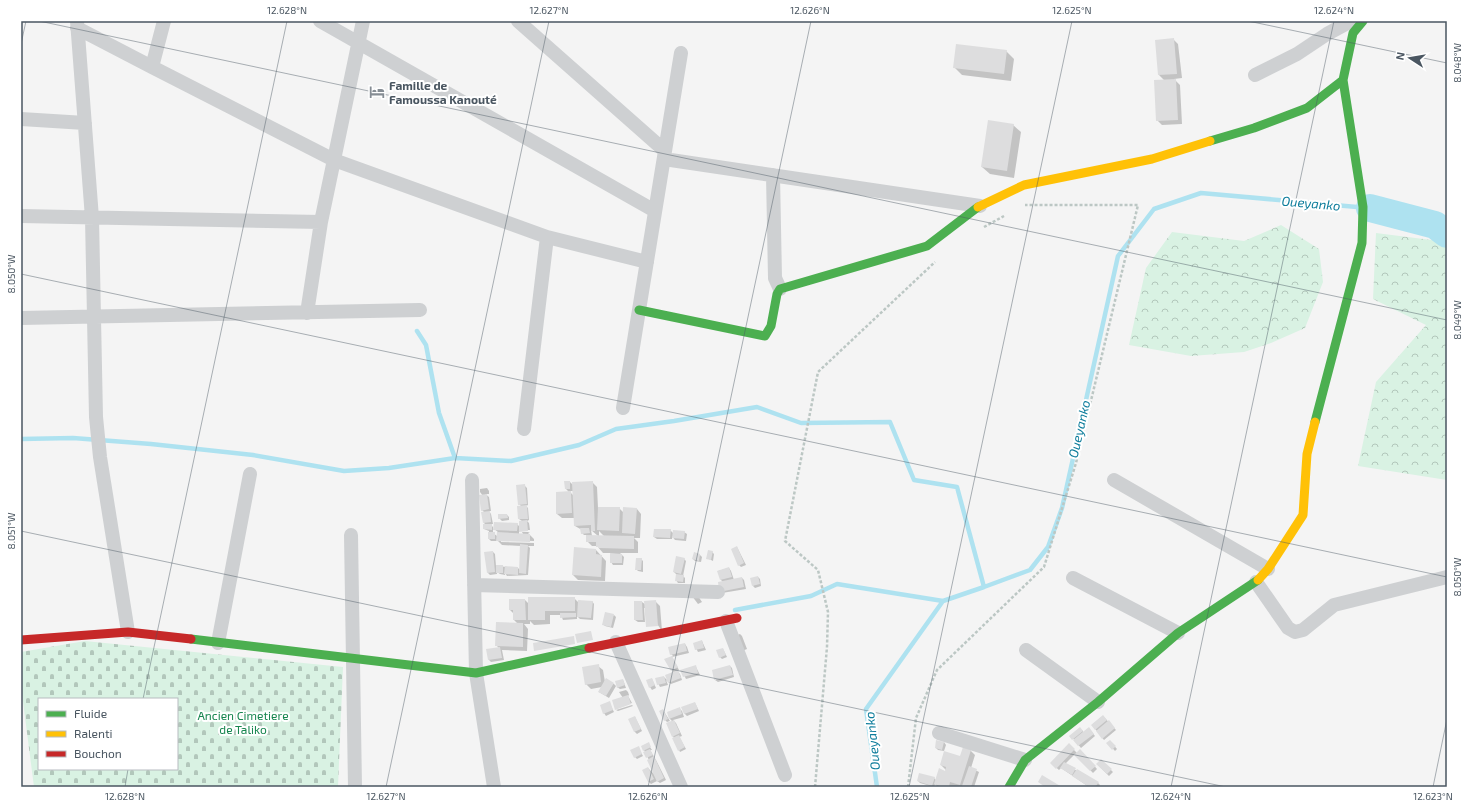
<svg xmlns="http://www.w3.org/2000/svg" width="1468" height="808" font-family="'Exo 2',sans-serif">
	<defs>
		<pattern id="forest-crowns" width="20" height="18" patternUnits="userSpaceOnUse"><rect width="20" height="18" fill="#d9f2e3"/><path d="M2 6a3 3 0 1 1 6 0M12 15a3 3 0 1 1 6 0" fill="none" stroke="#b2c7bb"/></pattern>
		<pattern id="cemetery-stones" width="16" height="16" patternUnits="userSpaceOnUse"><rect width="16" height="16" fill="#d9f2e3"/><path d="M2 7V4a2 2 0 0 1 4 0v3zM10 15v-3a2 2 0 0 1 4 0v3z" fill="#b2c7bb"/></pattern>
	</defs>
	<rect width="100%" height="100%" fill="#f4f4f4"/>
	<path fill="url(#forest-crowns)" d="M1281 225 1319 249 1323 282 1305 328 1271 343 1244 352 1191 356 1129 345 1146 268 1172 232 1244 241Z
		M1376 233 1447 242V480L1358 466 1376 382 1426 325 1373 299Z"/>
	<path fill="url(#cemetery-stones)" fill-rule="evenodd" d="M85 641 343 667 338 787H34L21 686V652ZM39 699H177V769H39Z"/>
	<path fill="#0003" fill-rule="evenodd" d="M1173 39 1178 44 1182 78 1174 79 1180 85 1182 124 1162 125 1157 120 1165 81 1159 75 1156 41Z
		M1006 51 1014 59 1011 81 962 75 954 67Z
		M1013 125 1021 132 1014 178 990 174 982 167Z
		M570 482 574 486 592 482 597 487 598 508H619L624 513 637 509 641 514 640 538H634L638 542V553H620L624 557 623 565H613L611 562V553H603L597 546H592L587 541V535H584L582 533V530L575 526V518H562L557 514 569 492 566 489ZM569 491H574V496ZM591 530 598 536H592ZM599 531 604 536H599Z
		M524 485 527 488 528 505 526 506 528 508 529 520 527 521 529 523 530 530H519V534H523L522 532H530L528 533 534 539V541L501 540V542L534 543V546H528L530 548 528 575 507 576 505 573V575L500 574 497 572V574L490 575 488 573 486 552H493L495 554 496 566 518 568 520 570 521 546 502 545 498 541H491L489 539V531L484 529 486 525 484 523 485 513 482 510 483 496 480 492V489L487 488 489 491V494H485L489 497 491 511H489L491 514 493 524H490L493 527V533L497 536 498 532 494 529 517 524 520 527 522 521 519 519 522 507 519 504Z
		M507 515 509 517V520L502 521 499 518Z
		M670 530 674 534 684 532 687 534 686 541 675 540 672 536V539H657L654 537Z
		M737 547 746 565 741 567 739 565Z
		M596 550 606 561 605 581 578 580 573 575Z
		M712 552 714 554 713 561 707 558Z
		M700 555 702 557 701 562 695 561 693 559Z
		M641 559 643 561V572L638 571 636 569Z
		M684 559 686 561 683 576 685 578V583H678L676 580V574L674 572Z
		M729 568 731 571 734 580 742 578 744 580 746 589 722 593 723 582 721 580 718 571Z
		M758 577 760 579 761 586 755 588 753 586Z
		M692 596H698L702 602 698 604Z
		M574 598 579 603 592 601 594 604 593 620 580 619 577 616V619L563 620 561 615H550V624L534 625 530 621V624H524L528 629 527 651 502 650 504 660 491 662 489 660 487 650 499 648 496 645 518 624 514 620V614L510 610 525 600 529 604Z
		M655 601 660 606 662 631 646 608H644L645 622H638L635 620V602H642L646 605Z
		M614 615 616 617 613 628 605 626 603 624Z
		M740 634 742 636 747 649 742 651 735 636Z
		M702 641 706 650 698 652 694 644Z
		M685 644 687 647 689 653 672 657 679 670 677 671 680 674 682 680 671 684 666 680 668 685 660 687 656 679 664 677 668 681 674 673 666 660 673 656 671 654Z
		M723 649 727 657 722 659 720 657Z
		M598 666 603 670 605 682 614 684 616 686 609 698 599 692 602 687 591 689 586 684Z
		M730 666 732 668 734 677 718 682 715 680Z
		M696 667 700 675 686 679 682 671Z
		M652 679 656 688 652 690 650 687Z
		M623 680 626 688 620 689 617 687Z
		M626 690 628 692 629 695 628 696 632 703 615 709 623 698 619 692Z
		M609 702 614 712 606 716 604 713Z
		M695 703 699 711 687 716 682 711 684 717 673 720 676 723 682 736 679 737 686 749 680 752 673 736V722L670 719 668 713 680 709 684 713Z
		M632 705 633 706 618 711 616 710Z
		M663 710 670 721 667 722 665 720Z
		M1103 716 1116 730 1104 740 1092 725Z
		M635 717 642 731 637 734 634 731Z
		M1082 730 1084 733 1091 731 1095 736 1081 748 1071 736Z
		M1110 741 1117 749 1115 751 1108 743Z
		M944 742 946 745 944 751 938 750 936 748Z
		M648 744 652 750H650L656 760 666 780 660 783 657 781 651 784 648 781V768L654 774 649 760 644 750Z
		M1069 745 1077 753 1080 750 1097 769 1093 773 1075 754 1065 764 1098 783 1100 785 1099 787H1089L1061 768 1059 770 1051 763Z
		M638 747 643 756 637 759 635 757Z
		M970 750 975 755 971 768 979 772 974 787H938L935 784 934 787 920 783 918 781 934 778 936 780 946 772V770L941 765 961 757Z
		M1101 760 1113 772 1109 776 1097 764Z"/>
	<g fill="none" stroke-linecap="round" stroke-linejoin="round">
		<path stroke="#aee2f0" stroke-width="4.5" d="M417 331 426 345 439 413 455 458
			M21 439 73 438 151 444 253 455 344 471 389 468 455 458 511 461 579 445 616 429 674 421 757 407 801 423 890 422 914 480 957 487 984 587
			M735 610 811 596 837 584 943 601
			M877 787 866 709 943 601 984 587 1030 570 1048 547 1062 508 1118 256 1154 209 1201 193 1357 207"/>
		<path stroke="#aee2f0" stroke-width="28" d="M1370 208 1435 225 1447 234"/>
	</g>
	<path fill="#ddddde" d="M1174 38 1177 74 1158 75 1155 40Z
		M956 44 1007 50 1004 74 953 68Z
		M1176 79 1178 120 1156 121 1154 80Z
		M988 120 1014 124 1007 171 981 167Z
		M564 481H570V489H565Z
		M593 481 595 531H591V525L574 526 572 482Z
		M525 484 527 504 518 505 516 485Z
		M571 491 572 513 556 514V492Z
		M487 494 489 509 481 511 479 495Z
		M527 505 528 519H518L517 506Z
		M598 507H620L619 531 597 530Z
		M623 507 637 508 635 534 622 533Z
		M490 511 491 522 483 523 481 512Z
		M498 514H507L508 518 498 519Z
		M527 520 528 531 519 532V521Z
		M494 522 518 523 517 531 493 530Z
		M483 524H492V530L483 529Z
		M580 528H589L590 533 581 534Z
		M654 529H671L670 538 653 537Z
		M673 530 685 531 684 539 672 538Z
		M488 532H495V539H488Z
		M497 532 530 534V542L496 541Z
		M586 535 634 536V549L598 548V547H596V542H586Z
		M520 544 528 545 526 574 519 573Z
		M737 546 744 563 738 566 731 549Z
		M574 547 596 549V554L602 555 601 577 572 575Z
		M708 550 713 551 711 560 706 559Z
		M493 551 495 572 487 573 484 552Z
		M694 552 700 554 699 561 692 559Z
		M610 553 622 554V563H610Z
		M676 556 685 558 681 574 673 572Z
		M636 558H642L641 570H635Z
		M496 565H503V573H496Z
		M505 566 518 567V575L504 574Z
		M729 567 732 577 720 580 717 571Z
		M676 574 684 575 683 582 675 581Z
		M758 576 760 584 752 586 750 578Z
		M742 577 744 587 719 592 718 582Z
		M528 597H575V611H545V620H528Z
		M509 599H525L526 620H513V610H509Z
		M578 600 593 601 591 618 577 617Z
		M656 600 658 626 646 627 644 601Z
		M634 601H642L643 620H634Z
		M605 612 614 614 611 627 602 625Z
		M560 613H576V617L560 618Z
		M496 622 523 623V647L495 646Z
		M591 631 593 640 577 643 575 634Z
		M574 636 575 644 534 651 533 643Z
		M702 640 704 648 695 650 693 643Z
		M685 643 687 651 670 655 668 647Z
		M500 647 502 658 488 660 486 649Z
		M723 648 726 655 719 658 716 650Z
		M672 656 678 667 671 671 664 659Z
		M599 664 601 682 585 685 582 667Z
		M696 665 698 673 683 677 680 670Z
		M730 665 733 675 714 680 712 670Z
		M678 670 681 678 668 683 665 675Z
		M664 676 666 683 657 685 655 678Z
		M606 678 614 683 606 696 598 692Z
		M652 678 655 685 649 688 646 680Z
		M623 679 625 685 617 688 615 681Z
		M628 695 631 704 615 710 612 700Z
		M610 701 613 710 603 714 600 705Z
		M695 702 698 709 684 714 681 707Z
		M680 707 682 714 669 719 667 712Z
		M663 709 668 719 664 721 659 711Z
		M1103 715 1107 720 1095 730 1091 725Z
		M635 716 641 729 634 732 628 719Z
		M674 720 680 733 672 737 666 723Z
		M1109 720 1115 728 1102 739 1096 731Z
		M1080 727 1083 731 1072 740 1069 736Z
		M1089 727 1094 734 1078 746 1073 740Z
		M679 735 685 747 678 751 672 738Z
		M936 740 944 742 942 750 935 748Z
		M1110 740 1116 746 1112 750 1106 743Z
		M649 742 651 747 643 751 641 746Z
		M1069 743 1075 749 1056 769 1050 763Z
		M639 746 642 754 634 758 630 750Z
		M963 747 971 750 960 785 950 782 949 787H943L934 784 939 768 945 771 946 767 940 765 944 751 960 756Z
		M650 749 653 755 646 758 643 752Z
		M1080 749 1096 766 1090 771 1074 755Z
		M654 756 664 778 657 782 647 760Z
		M1101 759 1112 769 1107 774 1096 764Z
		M1064 762 1076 768 1072 775 1060 768Z
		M969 766 977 769 971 787H964L962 786Z
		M648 767 654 779 648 782 642 770Z
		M1077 769 1099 782 1095 787H1089L1072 776Z
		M919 773 935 777 932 786 917 781Z
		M1042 775 1062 787H1045L1038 782Z"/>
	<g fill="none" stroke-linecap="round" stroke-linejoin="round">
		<path stroke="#bcc7c4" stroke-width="2.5" stroke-dasharray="3 2" stroke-linecap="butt" d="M984 227 1004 216
			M815 787 827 647 828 612 818 570 785 541 818 372 935 262
			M908 787 916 718 937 670 1044 567 1076 463 1138 205H1025"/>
		<path stroke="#ced0d2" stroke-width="14" d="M77 21 92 218 96 417 100 457 128 632
			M320 21 655 211
			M518 21 665 151
			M77 28 152 67 334 160 547 237 647 262
			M152 67 164 21
			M1255 75 1297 54 1327 34 1351 21
			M21 119 85 123
			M664 159 980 206
			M773 175 775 278 780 289
			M21 216 321 222
			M307 313 321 222 363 21
			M21 318 420 310
			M623 408 681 53
			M524 429 547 237
			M472 480 476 673 494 787
			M1114 480 1268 569
			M351 535 355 787
			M1073 578 1178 633
			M1256 582 1288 628 1295 632 1303 630 1334 605 1447 577
			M474 585 718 592
			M726 621 785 775
			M616 642 681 787
			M218 643 250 474
			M1026 650 1098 702
			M939 733 1025 760"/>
		<path stroke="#4caf50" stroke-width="9" d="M1210 141 1254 128 1307 108 1343 80
			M639 310 765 336 771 326 777 294 780 289 927 246 978 207
			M1315 422 1362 243 1363 207 1343 80 1353 33 1363 21
			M191 639 476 673 589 648
			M1009 787 1025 760 1098 702 1178 633 1258 580"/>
		<path stroke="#ffc107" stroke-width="9" d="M978 207 1024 185 1152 159 1210 141
			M1258 580 1268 569 1303 515 1307 454 1315 422"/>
		<path stroke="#c62828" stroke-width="9" d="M21 640 128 632 191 639
			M589 648 737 618"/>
	</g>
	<path fill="none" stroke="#4a5661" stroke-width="1" stroke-opacity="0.45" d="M39 21 1447 320M1248 21 1447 63M21 44 26 21M21 274 1447 577M21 531 1226 787M143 699 287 21M125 787 128 769M386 787 549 21M648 787 811 21M909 787 1072 21M1171 787 1334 21M1433 787 1447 719"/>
	<defs>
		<g id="hotel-bare" transform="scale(1.2)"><path d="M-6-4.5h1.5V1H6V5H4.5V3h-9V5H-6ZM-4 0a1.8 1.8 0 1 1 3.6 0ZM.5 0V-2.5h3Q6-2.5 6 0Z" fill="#868d94" stroke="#fff" stroke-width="2.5" paint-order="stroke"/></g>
	</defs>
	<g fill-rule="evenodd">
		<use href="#hotel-bare" x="377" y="92"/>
	</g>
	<g text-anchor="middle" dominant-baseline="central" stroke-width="4" stroke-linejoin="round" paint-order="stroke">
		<g font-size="12" font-weight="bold" fill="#4a5661" stroke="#fff" text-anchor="start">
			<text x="389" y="85">Famille de<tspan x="389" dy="14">Famoussa Kanouté</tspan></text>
		</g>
		<g font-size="12" fill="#17864f" stroke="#fff">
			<text x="243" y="715">Ancien Cimetiere<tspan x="243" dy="14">de Taliko</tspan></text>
		</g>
		<g font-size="13" font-style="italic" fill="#0c7c9b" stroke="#fff">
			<text transform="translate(1311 203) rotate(5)">Oueyanko</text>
			<text transform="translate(1079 429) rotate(-77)">Oueyanko</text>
			<text transform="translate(872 741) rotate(-96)">Oueyanko</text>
		</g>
	</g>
	<rect width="1468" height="808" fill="none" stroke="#ffffff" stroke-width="44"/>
	<rect x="38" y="698" width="140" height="72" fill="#ffffff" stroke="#b7bbc0"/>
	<rect x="46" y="711" width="20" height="6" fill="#4caf50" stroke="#b7bbc0"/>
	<text x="74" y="718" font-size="12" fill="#4a5661">Fluide</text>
	<rect x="46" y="731" width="20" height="6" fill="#ffc107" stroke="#b7bbc0"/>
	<text x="74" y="738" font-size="12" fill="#4a5661">Ralenti</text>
	<rect x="46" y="751" width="20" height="6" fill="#c62828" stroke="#b7bbc0"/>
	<text x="74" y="758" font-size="12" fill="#4a5661">Bouchon</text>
	<g transform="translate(1410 58) rotate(282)" stroke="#ffffff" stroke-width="3" paint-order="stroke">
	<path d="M0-3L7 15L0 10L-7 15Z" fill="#4a5661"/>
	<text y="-6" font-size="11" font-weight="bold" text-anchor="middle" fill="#4a5661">N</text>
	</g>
	<rect x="22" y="22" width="1424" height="764" fill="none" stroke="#4a5661" stroke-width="1.5"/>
	<g font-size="10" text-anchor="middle" fill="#4a5661">
		<text x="287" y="14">12.628°N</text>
		<text x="549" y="14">12.627°N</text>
		<text x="810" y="14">12.626°N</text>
		<text x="1072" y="14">12.625°N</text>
		<text x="1334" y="14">12.624°N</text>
		<text transform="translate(1457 63) rotate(-90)" y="4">8.048°W</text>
		<text transform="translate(11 274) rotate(-90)" y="4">8.050°W</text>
		<text transform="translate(1457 320) rotate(-90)" y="4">8.049°W</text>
		<text transform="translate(11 531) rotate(-90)" y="4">8.051°W</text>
		<text transform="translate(1457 577) rotate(-90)" y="4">8.050°W</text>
		<text x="125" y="800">12.628°N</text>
		<text x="386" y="800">12.627°N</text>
		<text x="648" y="800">12.626°N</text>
		<text x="910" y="800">12.625°N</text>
		<text x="1171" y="800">12.624°N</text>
		<text x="1433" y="800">12.623°N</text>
	</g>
</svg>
